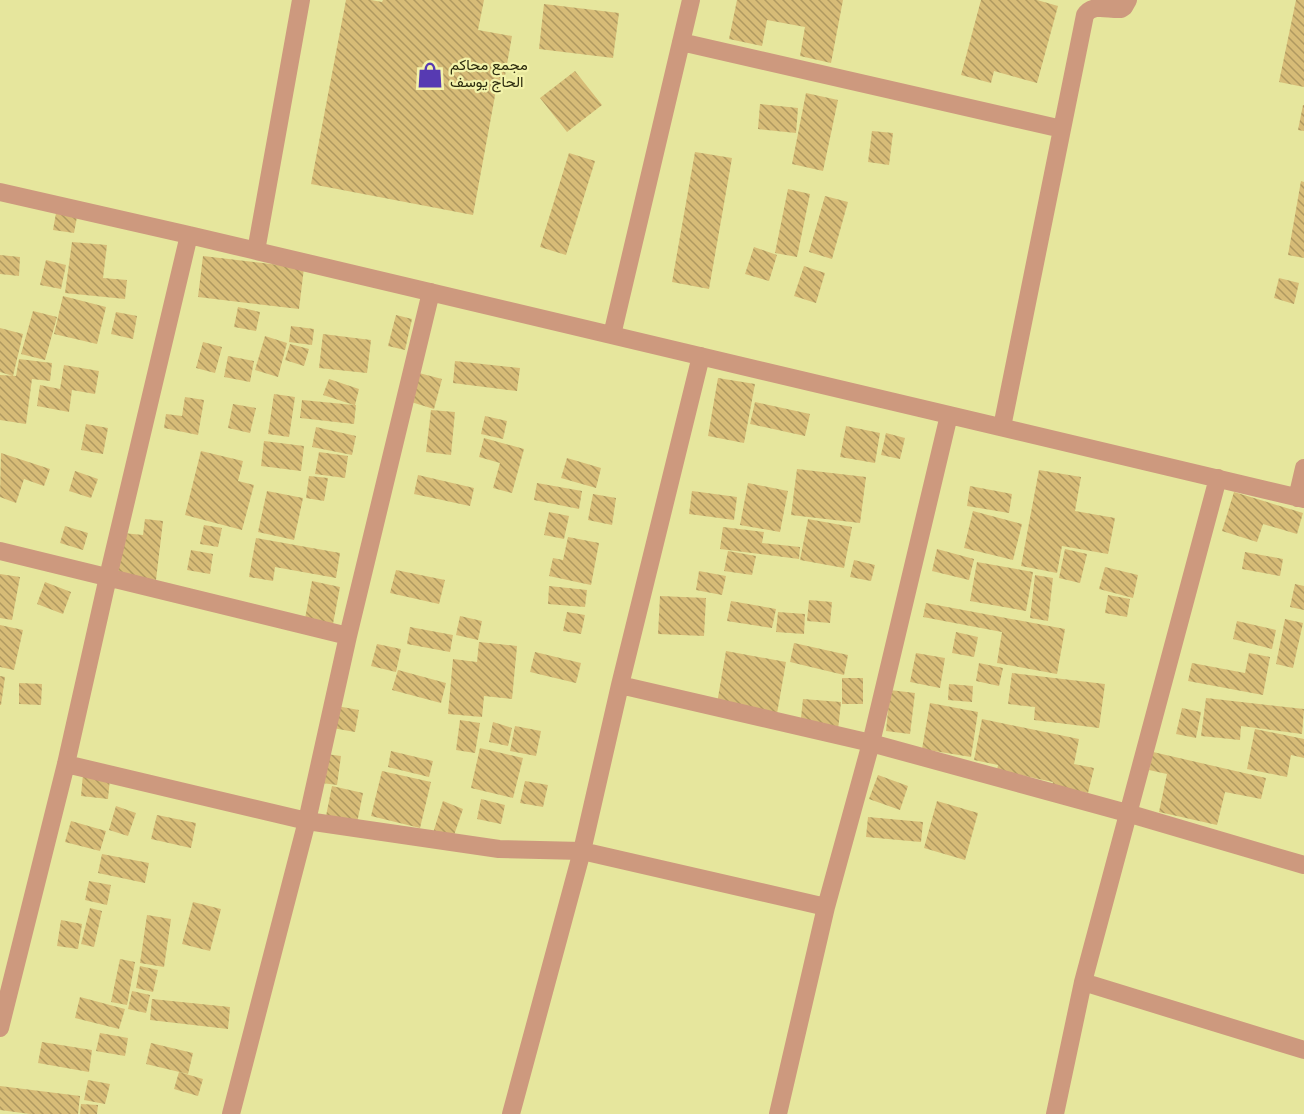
<svg xmlns="http://www.w3.org/2000/svg" width="1304" height="1114" font-family="Overpass,Vazirmatn,sans-serif">
	<defs>
		<pattern id="building-back-hatch" width="6" height="6" patternUnits="userSpaceOnUse" patternTransform="scale(1.5)"><rect width="6" height="6" fill="#d7bc77"/><path d="M-1 5l2 2M0 0l6 6M5-1l2 2" fill="none" stroke="#af9960"/></pattern>
	</defs>
	<rect width="100%" height="100%" fill="#e6e69d"/>
	<path fill="url(#building-back-hatch)" d="M346 0H371L382 2 383 0H484L478 30 512 36 503 87 497 85 473 215 311 184Z
		M737 0H843L831 63 800 56 805 27 767 20 762 46 729 39Z
		M981 0H1037L1058 6 1037 83 994 71 991 83 961 75Z
		M1296 0H1304V87L1279 82Z
		M544 4 619 13 613 58 539 49Z
		M575 71 602 105 567 132 540 98Z
		M806 93 838 100 823 171 792 164Z
		M760 104 798 108 796 133 758 129Z
		M1303 105H1304V131L1298 130Z
		M872 131 893 133 889 165 868 162Z
		M695 152 732 158 709 289 672 282Z
		M569 153 595 161 566 255 540 247Z
		M1301 181 1304 182V258L1288 255Z
		M788 189 810 194 797 257 775 253Z
		M825 196 848 202 832 259 809 252Z
		M58 202 79 206 74 233 53 230Z
		M72 242 107 245 103 278 127 280 125 299 65 293Z
		M754 247 777 255 769 281 745 274Z
		M0 255 20 257 19 276 0 274Z
		M203 256 304 268 299 309 198 297Z
		M46 260 66 265 61 289 40 285Z
		M804 266 825 273 816 303 794 296Z
		M1279 278 1299 283 1294 304 1274 298Z
		M63 296 106 307 97 344 54 334Z
		M238 307 260 312 256 331 234 327Z
		M33 311 57 317 45 360 21 354Z
		M116 312 137 316 133 339 111 334Z
		M396 315 412 319 405 350 388 346Z
		M291 326 314 329 312 345 289 342Z
		M0 328 23 334 13 376 0 372Z
		M323 334 371 340 367 373 319 368Z
		M265 336 287 343 278 377 255 370Z
		M203 342 222 347 215 373 196 368Z
		M290 344 309 349 304 366 285 360Z
		M228 356 254 361 250 382 224 377Z
		M19 359 52 363 50 381 32 379 26 424 0 420V375L16 376Z
		M455 361 520 368 517 391 453 383Z
		M64 365 99 371 95 394 72 390 69 412 37 406 40 385 60 389Z
		M419 373 442 379 434 409 411 402Z
		M718 378 755 384 744 443 708 436Z
		M329 379 359 389 355 405H356L354 424 300 418 302 400 354 405 323 395Z
		M274 394 295 397 289 437 268 434Z
		M185 397 204 400 198 435 164 428 166 414 182 416Z
		M755 402 810 414 805 436 750 424Z
		M233 404 256 408 250 433 228 428Z
		M431 410 455 412 451 455 426 452Z
		M485 416 507 421 503 439 481 434Z
		M86 424 108 428 103 454 81 450Z
		M846 426 880 433 875 463 840 457Z
		M316 427 356 436 352 455 312 447Z
		M886 433 905 438 900 459 881 455Z
		M484 438 524 449 512 493 493 488 500 463 479 457Z
		M264 441 304 446 301 471 261 466Z
		M201 451 243 461 238 481 254 485 242 530 185 515Z
		M319 452 348 456 345 478 315 474Z
		M1 453 50 469 44 486 24 479 16 503 0 497Z
		M567 458 601 468 596 488 561 478Z
		M797 469 866 477 860 523 791 515Z
		M1039 470 1081 477 1075 511 1115 518 1108 554 1062 546 1057 573 1021 566Z
		M75 471 98 479 91 498 69 491Z
		M418 475 474 488 470 506 414 494Z
		M309 476 328 478 324 501 306 498Z
		M537 483 582 491 579 509 534 500Z
		M748 483 788 491 780 532 740 525Z
		M970 486 1012 494 1009 513 967 506Z
		M267 491 303 498 294 540 258 532Z
		M692 491 737 497 734 520 689 514Z
		M1234 492 1303 513 1297 534 1263 524 1257 542 1222 531Z
		M593 494 616 498 612 525 588 520Z
		M973 511 1022 524 1013 560 964 548Z
		M549 512 569 516 564 539 544 535Z
		M145 519 163 521 156 580 118 575 123 533 143 535Z
		M808 519 852 527 844 568 800 560Z
		M204 525 222 528 218 547 200 544Z
		M65 526 88 533 83 550 60 543Z
		M723 527 764 532 762 543 800 547 799 559 720 549Z
		M568 537 599 543 591 585 549 576 553 558 563 560Z
		M256 538 340 553 336 578 275 567 273 581 249 577Z
		M937 549 974 559 969 580 932 571Z
		M1065 549 1087 554 1080 583 1059 578Z
		M191 550 213 554 210 574 187 570Z
		M728 551 756 556 752 575 724 571Z
		M1245 552 1283 559 1280 576 1242 569Z
		M854 560 875 565 871 581 850 577Z
		M977 562 1033 572 1026 611 970 601Z
		M1105 567 1138 575 1133 598 1099 589Z
		M396 570 445 580 439 604 390 593Z
		M699 571 726 576 722 595 696 590Z
		M0 574 20 577 12 620 0 618Z
		M1035 575 1053 578 1048 621 1030 618Z
		M312 581 340 587 332 629 304 624Z
		M45 582 71 592 63 614 37 604Z
		M1295 584 1304 586V610L1290 607Z
		M549 586 587 590 585 607 548 604Z
		M1108 595 1130 599 1127 617 1105 613Z
		M660 596 706 598 704 636 658 634Z
		M809 600 832 602 830 623 807 621Z
		M731 601 776 609 772 628 727 621Z
		M926 603 1065 629 1057 674 997 663 1002 632 923 617Z
		M567 612 585 615 581 634 563 631Z
		M778 612 805 614 804 634 776 632Z
		M460 616 482 621 478 640 456 635Z
		M1285 619 1303 623 1293 668 1276 664Z
		M1237 621 1276 630 1272 649 1233 639Z
		M0 625 23 630 14 670 0 667Z
		M410 627 453 635 450 652 407 644Z
		M956 632 978 637 974 657 952 653Z
		M479 642 517 646 512 699 484 696 482 717 448 714 453 659 477 662Z
		M794 643 848 655 844 675 790 662Z
		M377 644 401 649 396 672 371 666Z
		M726 651 786 662 775 725 715 715Z
		M535 652 581 663 576 683 530 672Z
		M916 653 945 658 940 688 910 682Z
		M1249 653 1270 657 1263 695 1188 681 1192 663 1245 673Z
		M979 663 1003 668 999 686 976 681Z
		M398 670 446 683 441 703 392 690Z
		M1012 673 1105 684 1099 728 1034 720 1035 707 1008 704Z
		M0 676 5 677 1 705H0Z
		M842 678H863V704H842Z
		M19 683 42 684 41 705 19 704Z
		M949 684 973 686 972 702 948 700Z
		M890 690 915 693 910 734 886 731Z
		M1206 698 1304 709 1302 734 1241 726 1240 740 1201 736Z
		M803 699 841 702 838 730 800 727Z
		M930 703 978 712 971 757 922 749Z
		M331 705 359 710 355 732 327 727Z
		M1182 708 1201 712 1196 738 1176 734Z
		M982 719 1079 739 1074 764 1094 768 1088 793 1052 785 1053 782 997 770 998 765 974 760Z
		M460 720 480 723 475 753 456 750Z
		M493 722 512 728 508 746 489 742Z
		M515 726 541 731 536 756 510 751Z
		M1255 729 1304 739V758L1291 755 1287 777 1247 769Z
		M480 748 523 758 513 798 471 788Z
		M391 751 433 761 429 777 388 767Z
		M1153 752 1266 778 1261 799 1225 792 1217 825 1159 812 1167 774 1149 770Z
		M319 753 341 756 337 785 314 782Z
		M382 771 431 782 420 828 371 816Z
		M83 774 110 778 108 799 81 796Z
		M878 775 908 786 900 810 869 799Z
		M525 781 548 785 543 807 520 803Z
		M332 786 363 793 357 823 326 816Z
		M481 799 505 805 501 824 477 819Z
		M443 801 463 809 452 841 433 833Z
		M937 801 978 813 965 860 924 848Z
		M116 806 136 813 128 836 109 830Z
		M157 815 196 823 191 848 151 839Z
		M868 817 923 822 921 842 866 837Z
		M71 821 106 831 100 851 65 842Z
		M102 854 149 863 145 883 98 873Z
		M89 881 111 885 107 905 85 900Z
		M193 902 221 909 210 951 182 944Z
		M90 908 102 911 94 947 81 944Z
		M147 915 171 919 164 967 140 963Z
		M61 920 82 924 78 949 57 946Z
		M120 959 135 962 127 1005 111 1002Z
		M140 966 158 970 153 992 136 988Z
		M132 991 150 995 146 1013 128 1009Z
		M80 997 125 1009 119 1029 75 1018Z
		M152 999 230 1007 228 1029 150 1020Z
		M100 1033 128 1038 125 1056 96 1051Z
		M42 1042 92 1050 89 1072 38 1063Z
		M151 1043 193 1053 188 1074 146 1064Z
		M179 1072 203 1079 198 1096 174 1089Z
		M88 1080 110 1084 105 1104 84 1100Z
		M0 1086 80 1096 78 1114H30L0 1110Z
		M81 1104 98 1105 97 1114H80Z"/>
	<g fill="none" stroke-linecap="round" stroke-linejoin="round">
		<path stroke="#cd997e" stroke-width="18" d="M681 42 1062 129
			M0 192 189 235 1304 499
			M256 251 301 0
			M612 335 691 0
			M1002 427 1085 15C1093 3 1108 10 1121 9L1124 7 1128 0
			M1297 498 1304 468
			M0 551 348 636
			M620 685 871 743 1127 813 1304 865
			M66 764 307 821 499 849 582 851 826 907
			M1083 982 1304 1050
			M0 1028 66 764 108 577 189 235
			M231 1114 307 821 348 636 431 292
			M511 1114 582 851 620 685 701 356
			M778 1114 826 907 871 743 949 415
			M1055 1114 1083 982 1218 478"/>
	</g>
	<defs>
		<g id="shop-bare" transform="scale(2.07)"><path d="M-5-2.5h2.3a2.7 3.5 0 0 1 5.4 0H5L5.5 6h-11ZM-1.5-2.5h3a1.5 2.3 0 0 0-3 0Z" fill="#573ab2" stroke="#f3f3aa" stroke-width="2.5" paint-order="stroke"/></g>
	</defs>
	<g fill-rule="evenodd">
		<use href="#shop-bare" x="430" y="75"/>
	</g>
	<g text-anchor="middle" dominant-baseline="central" stroke-width="4.5" stroke-linejoin="round" paint-order="stroke">
		<g font-size="15" fill="#2b2a0d" stroke="#f3f3aa" text-anchor="start">
			<text x="450" y="66">مجمع محاكم<tspan x="450" dy="17">الحاج يوسف</tspan></text>
		</g>
	</g>
</svg>
